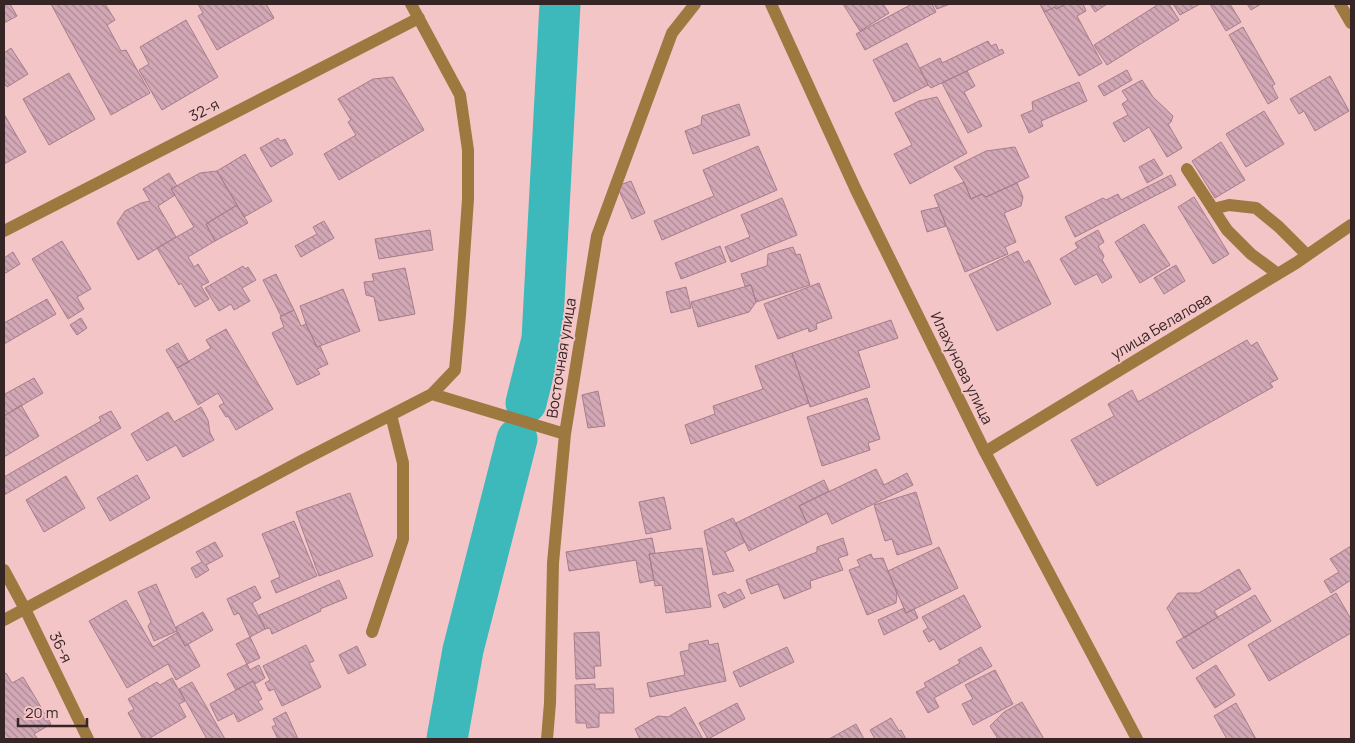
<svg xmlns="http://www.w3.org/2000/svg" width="1355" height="743" font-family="Manrope,sans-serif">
	<defs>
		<pattern id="building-back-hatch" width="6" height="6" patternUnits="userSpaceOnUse" patternTransform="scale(1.25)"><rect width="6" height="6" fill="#d3a8b6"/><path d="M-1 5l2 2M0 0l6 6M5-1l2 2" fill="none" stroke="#ac8994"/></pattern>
	</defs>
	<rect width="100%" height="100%" fill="#f4c5c6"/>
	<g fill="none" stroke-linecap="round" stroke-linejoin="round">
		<path stroke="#3db9bb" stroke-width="41" d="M526 403 542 339 560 4
			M447 739 463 650 517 439"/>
	</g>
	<path fill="url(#building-back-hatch)" stroke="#a67d8b" d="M4 4H10L17 16 4 23Z
		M51 4H105L115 20 107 25 121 51 126 50 150 93 111 115Z
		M198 4H266L274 18 217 50 198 16 203 13Z
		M843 4H883L889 13 860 31Z
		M912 4H932L936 12 865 50 856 34Z
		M934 4H950L937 9Z
		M1040 4H1066L1056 9 1055 7 1044 12Z
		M1066 4H1083L1086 11 1077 16 1102 63 1079 76 1044 12 1055 7 1056 9Z
		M1090 4H1107L1095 12Z
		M1159 4H1169L1179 20 1107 65 1094 45Z
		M1173 4H1200L1180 15Z
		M1210 4H1230L1241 22 1226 31Z
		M1247 4H1261L1251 10Z
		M186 20 218 77 162 110 139 70 149 64 140 47Z
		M1243 27 1275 84 1272 86 1278 98 1268 104 1229 35Z
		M988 41 991 46 996 44 999 51 1002 49 1004 53 931 88 928 85 920 68 940 58 942 63Z
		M907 43 928 85 894 102 873 60Z
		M11 48 28 74 7 87 4 83V53Z
		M1127 70 1132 80 1104 96 1098 86Z
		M967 71 975 86 964 92 982 126 968 133 942 83Z
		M69 73 95 119 49 145 23 99Z
		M1330 76 1349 111 1315 131 1304 111 1299 114 1290 99Z
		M393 77 424 130 339 180 324 154 356 135 348 122 351 120 338 99 373 79Z
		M1142 80 1153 97 1173 116 1171 122 1168 124 1182 148 1167 157 1149 127 1124 142 1113 123 1128 115 1122 104 1128 100 1122 91Z
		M1079 82 1087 101 1041 121 1043 126 1029 133 1021 115 1033 110 1032 102Z
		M937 97 967 153 910 184 894 154 912 145 895 113 919 101Z
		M739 104 750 135 693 154 685 131 701 125 702 116Z
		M1264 111 1284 144 1246 167 1226 134Z
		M4 114 26 152 4 164Z
		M278 138 280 141 285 139 293 154 271 167 260 148Z
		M1221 142 1245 180 1215 198 1192 161Z
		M758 146 777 190 662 240 654 221 714 196 703 170Z
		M1015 147 1029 177 986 197 982 194 971 199 964 182 954 167 986 151Z
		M245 154 272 201 244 217 217 171Z
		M1154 159 1163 174 1147 183 1139 167Z
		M217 171 237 205 206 224 215 241 188 257 194 267 198 264 209 282 201 286 209 299 195 307 181 283 179 285 157 248 194 227 171 189 200 173Z
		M169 173 177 186 171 189 175 195 158 206 176 237 138 260 117 223 125 211 141 203 150 201 143 189Z
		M1171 175 1176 185 1075 237 1065 217 1103 198 1106 200 1118 194 1121 200Z
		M631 181 645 213 632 219 617 186Z
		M964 182 971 199 982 194 986 197 1017 183 1023 197 1021 206 1004 213 1016 242 1005 247 1008 254 965 272 934 195Z
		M1194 197 1229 254 1213 264 1178 207Z
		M782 198 797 235 731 262 725 247 750 237 741 215Z
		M237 205 248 223 215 241 206 224Z
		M939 207 946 226 927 232 921 211Z
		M324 221 334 238 301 257 295 246 317 234 313 227Z
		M1144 224 1170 265 1140 283 1115 242Z
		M430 230 433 250 379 259 375 239Z
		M1098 230 1104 242 1098 246 1104 256 1102 260 1112 277 1102 283 1097 274 1075 285 1060 259 1078 248 1075 243Z
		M62 241 91 289 77 297 84 309 68 319 32 259Z
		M720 246 726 262 681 279 675 263Z
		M793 247 796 255 800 254 810 285 756 302 751 285 745 286 741 274 767 266 768 254Z
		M1018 251 1024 263 1029 260 1051 304 997 331 969 275Z
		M13 252 20 264 4 274V258Z
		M1176 265 1185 281 1164 294 1154 278Z
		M243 266 245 269 248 267 256 280 242 288 250 301 234 310 231 304 219 311 205 288Z
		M405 268 415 314 379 321 374 297 366 295 364 282 374 281 372 274Z
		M276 274 294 310 281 316 263 280Z
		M819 283 832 318 816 324 817 329 809 332 808 328 778 339 764 304Z
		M751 285 756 302 749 312 698 327 691 302Z
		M686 287 691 308 671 313 666 292Z
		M343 289 360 331 317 347 306 324 300 306Z
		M47 299 56 314 4 344V323Z
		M294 310 301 326 306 324 317 347 320 346 328 364 317 369 320 374 297 385 272 333 284 327 280 317Z
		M81 318 87 328 77 335 70 325Z
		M891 320 898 338 858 351 870 387 810 407 792 353Z
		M226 329 273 409 236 430 228 416 226 417 219 406 224 403 218 393 198 405 177 368 211 348 206 340Z
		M1247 340 1251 346 1257 342 1278 379 1270 383 1273 387 1097 486 1071 440 1114 416 1108 404 1132 390 1138 402Z
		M178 343 189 362 177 368 166 350Z
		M792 353 809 403 691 444 685 425 715 414 713 406 763 389 755 366Z
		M34 378 43 393 4 416V392L5 394Z
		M598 391 605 426 588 428 582 395Z
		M867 398 880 439 868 443 870 450 822 466 807 417Z
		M21 405 39 436 4 457V416Z
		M201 407 208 420 210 433 214 440 183 457 176 445 147 461 131 434 168 412 174 422Z
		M111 411 121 428 4 495V477L101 421 99 417Z
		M876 469 884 485 907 473 913 485 832 524 827 513 807 523 799 506Z
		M137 475 150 498 110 521 97 498Z
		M66 476 85 508 44 532 26 500Z
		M824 480 829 491 799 506 807 523 749 551 736 523Z
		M916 492 932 544 897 555 892 539 885 541 874 505Z
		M350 493 373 556 319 576 296 512Z
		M664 497 671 529 646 534 639 502Z
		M733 518 745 542 725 552 734 571 713 575 704 531Z
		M294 521 317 576 276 593 271 581 280 577 262 534Z
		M652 538 655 553 649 554 654 580 640 583 636 560 569 571 566 552Z
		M843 538 848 555 838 558 843 570 810 581 811 588 784 599 778 584 751 594 746 580 817 552V547Z
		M215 542 223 556 206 565 209 570 196 578 191 568 202 562 196 552Z
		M1351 546V580L1331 593 1324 581 1339 572 1330 559Z
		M939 547 958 588 906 613 888 571Z
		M702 548 711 607 666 613 662 585 655 586 649 554Z
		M871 554 873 559 883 558 897 594 896 603 867 615 849 570 860 566 857 560Z
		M1239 569 1251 589 1214 611 1218 617 1184 638 1167 608 1178 593H1199Z
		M339 580 347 598 320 609 321 611 272 634 270 628 265 629 259 615Z
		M156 584 177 631 154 641 148 626 151 622 138 592Z
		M255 586 261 598 252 603 265 629 250 637 239 613 234 615 227 599Z
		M740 589 745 598 724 608 718 595 725 592 728 595Z
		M1336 593 1351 619V633L1269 681 1248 645Z
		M964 595 981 627 940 650 934 639 929 642 923 631 928 628 922 617Z
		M1255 595 1271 621 1193 669 1176 642Z
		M126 600 153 647 178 632 185 646 188 644 200 666 176 680 168 664 127 688 89 621Z
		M904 608 906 613 914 609 918 618 884 635 878 620Z
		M203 612 213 630 185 646 177 631 176 627Z
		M599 632 601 666H594L595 678 576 679 574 633Z
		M250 637 260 658 247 664 236 644Z
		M708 640 709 645 718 643 726 681 650 697 647 683 685 675 680 652 689 650V644Z
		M306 645 314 661 309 663 321 687 282 706 274 689 269 691 265 683 270 680 263 666Z
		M357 646 366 665 348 674 339 655Z
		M787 647 794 662 740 687 733 672Z
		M981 647 992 666 934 698 939 707 928 713 916 692 926 687 924 683 960 663 958 660Z
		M247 664 250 670 259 665 265 678 255 684 253 681 236 690 227 674Z
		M1216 665 1235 695 1215 708 1196 678Z
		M995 670 1013 704 973 725 962 704 973 699 965 685Z
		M6 673 12 683 23 677 51 724 34 734 38 739H4V674Z
		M172 678 185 701 179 704 186 717 148 739H143L128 713 134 709 128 699 157 682 160 685Z
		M253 681 262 699 258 701 263 709 238 722 234 713 218 721 210 704Z
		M192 682 225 739H207L179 689Z
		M595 684V689L613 688 614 713H599V727L587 728 586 723H576L575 685Z
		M1022 702 1044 739H998L990 726 1004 712Z
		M737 703 745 719 708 739 699 723Z
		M1236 703 1256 739H1227L1214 716Z
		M685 707 703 739H640L635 729 658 716 668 717Z
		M286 712 298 739H278L272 727 276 725 273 719Z
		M891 718 899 731 901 730 906 739H875L870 730Z
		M856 724 864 739H829Z"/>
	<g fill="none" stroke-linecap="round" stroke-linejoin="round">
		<path stroke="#9d7940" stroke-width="12" d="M771 4 856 190 985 452 1137 739
			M1340 4 1351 23
			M1187 169 1227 230 1251 254 1278 274
			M1213 209 1229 205 1256 208 1279 227 1307 255
			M4 231 419 18
			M432 394 565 434
			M985 452 1296 263 1351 225
			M4 570 25 609 88 739
			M4 620 303 460 432 394 455 370 460 315 468 199V150L460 95 411 4
			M372 632 403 539V463L391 415
			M547 739 550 703 553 563 565 434 597 236 672 33 695 4"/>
	</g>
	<g text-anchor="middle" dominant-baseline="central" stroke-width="4" stroke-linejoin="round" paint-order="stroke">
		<g font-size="15" fill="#362525" stroke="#f4c5c6">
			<text transform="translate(204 110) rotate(-27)">32-я</text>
			<text transform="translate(1161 326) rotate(-31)">улица Белалова</text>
			<text transform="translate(561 358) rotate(-81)">Восточная улица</text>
			<text transform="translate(962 368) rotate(64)">Илахунова улица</text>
			<text transform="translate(61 647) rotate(64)">36-я</text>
		</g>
	</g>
	<rect width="1355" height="743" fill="none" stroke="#362525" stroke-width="10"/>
	<path d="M18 718v8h69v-8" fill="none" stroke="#362525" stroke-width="2.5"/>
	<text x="25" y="718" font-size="15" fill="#362525" stroke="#f4c5c6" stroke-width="4" paint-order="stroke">20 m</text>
</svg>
